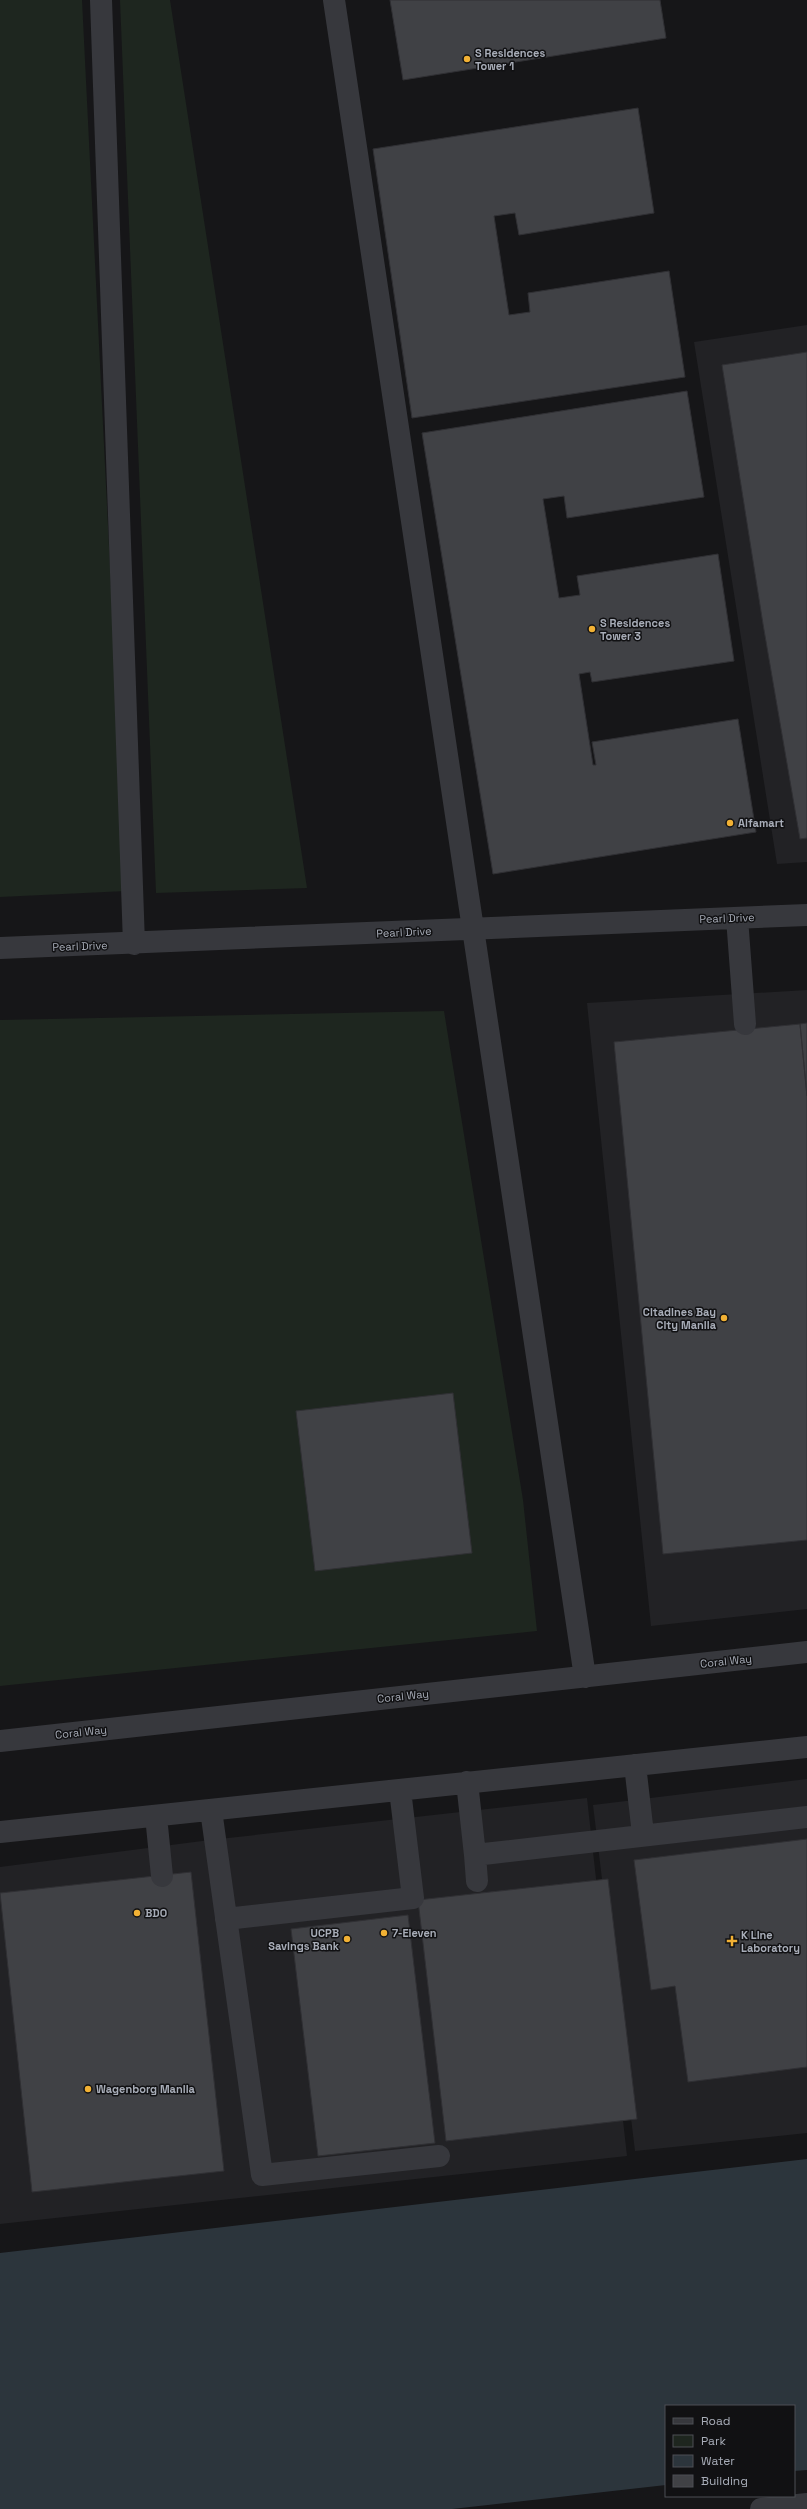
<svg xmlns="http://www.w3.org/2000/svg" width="807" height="2509" font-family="'Space Grotesk',sans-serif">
	<rect width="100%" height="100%" fill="#161618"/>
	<path fill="#222225" d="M807 325V862L777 864 694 342Z
		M807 990V1609L651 1626 587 1003Z
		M807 1779V2133L635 2151 593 1805Z
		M587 1798 627 2156 0 2224V1867L210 1840Z"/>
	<path fill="#1e261f" d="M0 0H82L126 891 0 897Z
		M120 0H170L307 888 156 893Z
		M444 1011 523 1500 537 1631 0 1686V1020Z"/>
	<path fill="#2c353c" d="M807 2159V2470L794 2471V2406H666V2485L452 2509H0V2253Z"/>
	<path fill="#404145" stroke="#303034" d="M390 0H660L666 38 403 80Z
		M638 108 654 213 519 235 515 213 494 216 509 315 530 312 528 293 669 271 685 377 412 418 373 149Z
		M807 352V838L800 839 763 624 722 365Z
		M687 391 704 497 567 518 564 496 543 499 559 598 580 595 577 576 718 554 734 661 592 682 590 672 579 674 593 765H596L592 742 738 719 756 832 493 874 422 433Z
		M807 1023V1096L800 1024Z
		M800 1024 807 1096V1540L663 1554 614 1042Z
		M453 1393 472 1553 315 1571 296 1411Z
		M807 1839V2067L688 2082 675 1986 651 1990 634 1860Z
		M191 1872 224 2171 32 2192 0 1893Z
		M608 1879 637 2119 446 2141 418 1900Z
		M408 1915 435 2143 318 2156 291 1929Z"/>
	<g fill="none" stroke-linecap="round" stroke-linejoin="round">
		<path stroke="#37383d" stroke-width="22" d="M101 0 134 944
			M334 0 585 1677
			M737 918 745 1024
			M0 948 807 915
			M0 1741 807 1652
			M635 1765 643 1834
			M467 1782 475 1855 807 1817
			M211 1810 262 2175 439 2156
			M156 1816 162 1876
			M0 1832 807 1747
			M475 1855 477 1881
			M226 1919 413 1898 400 1790
			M761 2509 807 2504"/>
	</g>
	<g fill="#f2b134" stroke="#111113" stroke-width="1.5">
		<circle cx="467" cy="59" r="4"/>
		<circle cx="592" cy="629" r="4"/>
		<circle cx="730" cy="823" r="4"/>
		<circle cx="724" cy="1318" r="4"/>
		<circle cx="137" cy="1913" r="4"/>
		<circle cx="384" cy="1933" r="4"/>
		<circle cx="347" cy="1939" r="4"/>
		<path d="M730 1935h4v4h4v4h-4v4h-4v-4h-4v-4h4z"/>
		<circle cx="88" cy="2089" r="4"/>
	</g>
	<g text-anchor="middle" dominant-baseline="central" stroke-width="3" stroke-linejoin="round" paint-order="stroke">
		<g font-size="11" font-weight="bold" fill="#a8adb8" stroke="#111113" text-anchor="start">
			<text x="475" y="53">S Residences<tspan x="475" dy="13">Tower 1</tspan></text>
			<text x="600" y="623">S Residences<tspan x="600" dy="13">Tower 3</tspan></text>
			<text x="738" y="823">Alfamart</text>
			<text x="716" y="1312" text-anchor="end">Citadines Bay<tspan x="716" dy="13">City Manila</tspan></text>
			<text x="145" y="1913">BDO</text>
			<text x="339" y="1933" text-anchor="end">UCPB<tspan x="339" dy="13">Savings Bank</tspan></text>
			<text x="392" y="1933">7-Eleven</text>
			<text x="741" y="1935">K Line<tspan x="741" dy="13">Laboratory</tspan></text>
			<text x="96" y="2089">Wagenborg Manila</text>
		</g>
		<g font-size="11" fill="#a8adb8" stroke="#111113">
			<text transform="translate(727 918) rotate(-2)">Pearl Drive</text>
			<text transform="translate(404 932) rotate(-3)">Pearl Drive</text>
			<text transform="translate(80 946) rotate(-2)">Pearl Drive</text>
			<text transform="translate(726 1661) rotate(-6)">Coral Way</text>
			<text transform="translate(403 1696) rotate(-6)">Coral Way</text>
			<text transform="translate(81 1732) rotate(-6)">Coral Way</text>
		</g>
	</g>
	<rect x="665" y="2405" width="130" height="92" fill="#111113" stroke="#4d4f55"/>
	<rect x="673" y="2418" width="20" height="6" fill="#37383d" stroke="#4d4f55"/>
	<text x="701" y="2425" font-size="12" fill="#a8adb8">Road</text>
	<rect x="673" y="2435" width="20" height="12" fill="#1e261f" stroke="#4d4f55"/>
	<text x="701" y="2445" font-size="12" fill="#a8adb8">Park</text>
	<rect x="673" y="2455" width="20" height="12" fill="#2c353c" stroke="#4d4f55"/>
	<text x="701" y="2465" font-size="12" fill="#a8adb8">Water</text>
	<rect x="673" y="2475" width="20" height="12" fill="#404145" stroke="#4d4f55"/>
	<text x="701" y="2485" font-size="12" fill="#a8adb8">Building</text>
</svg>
